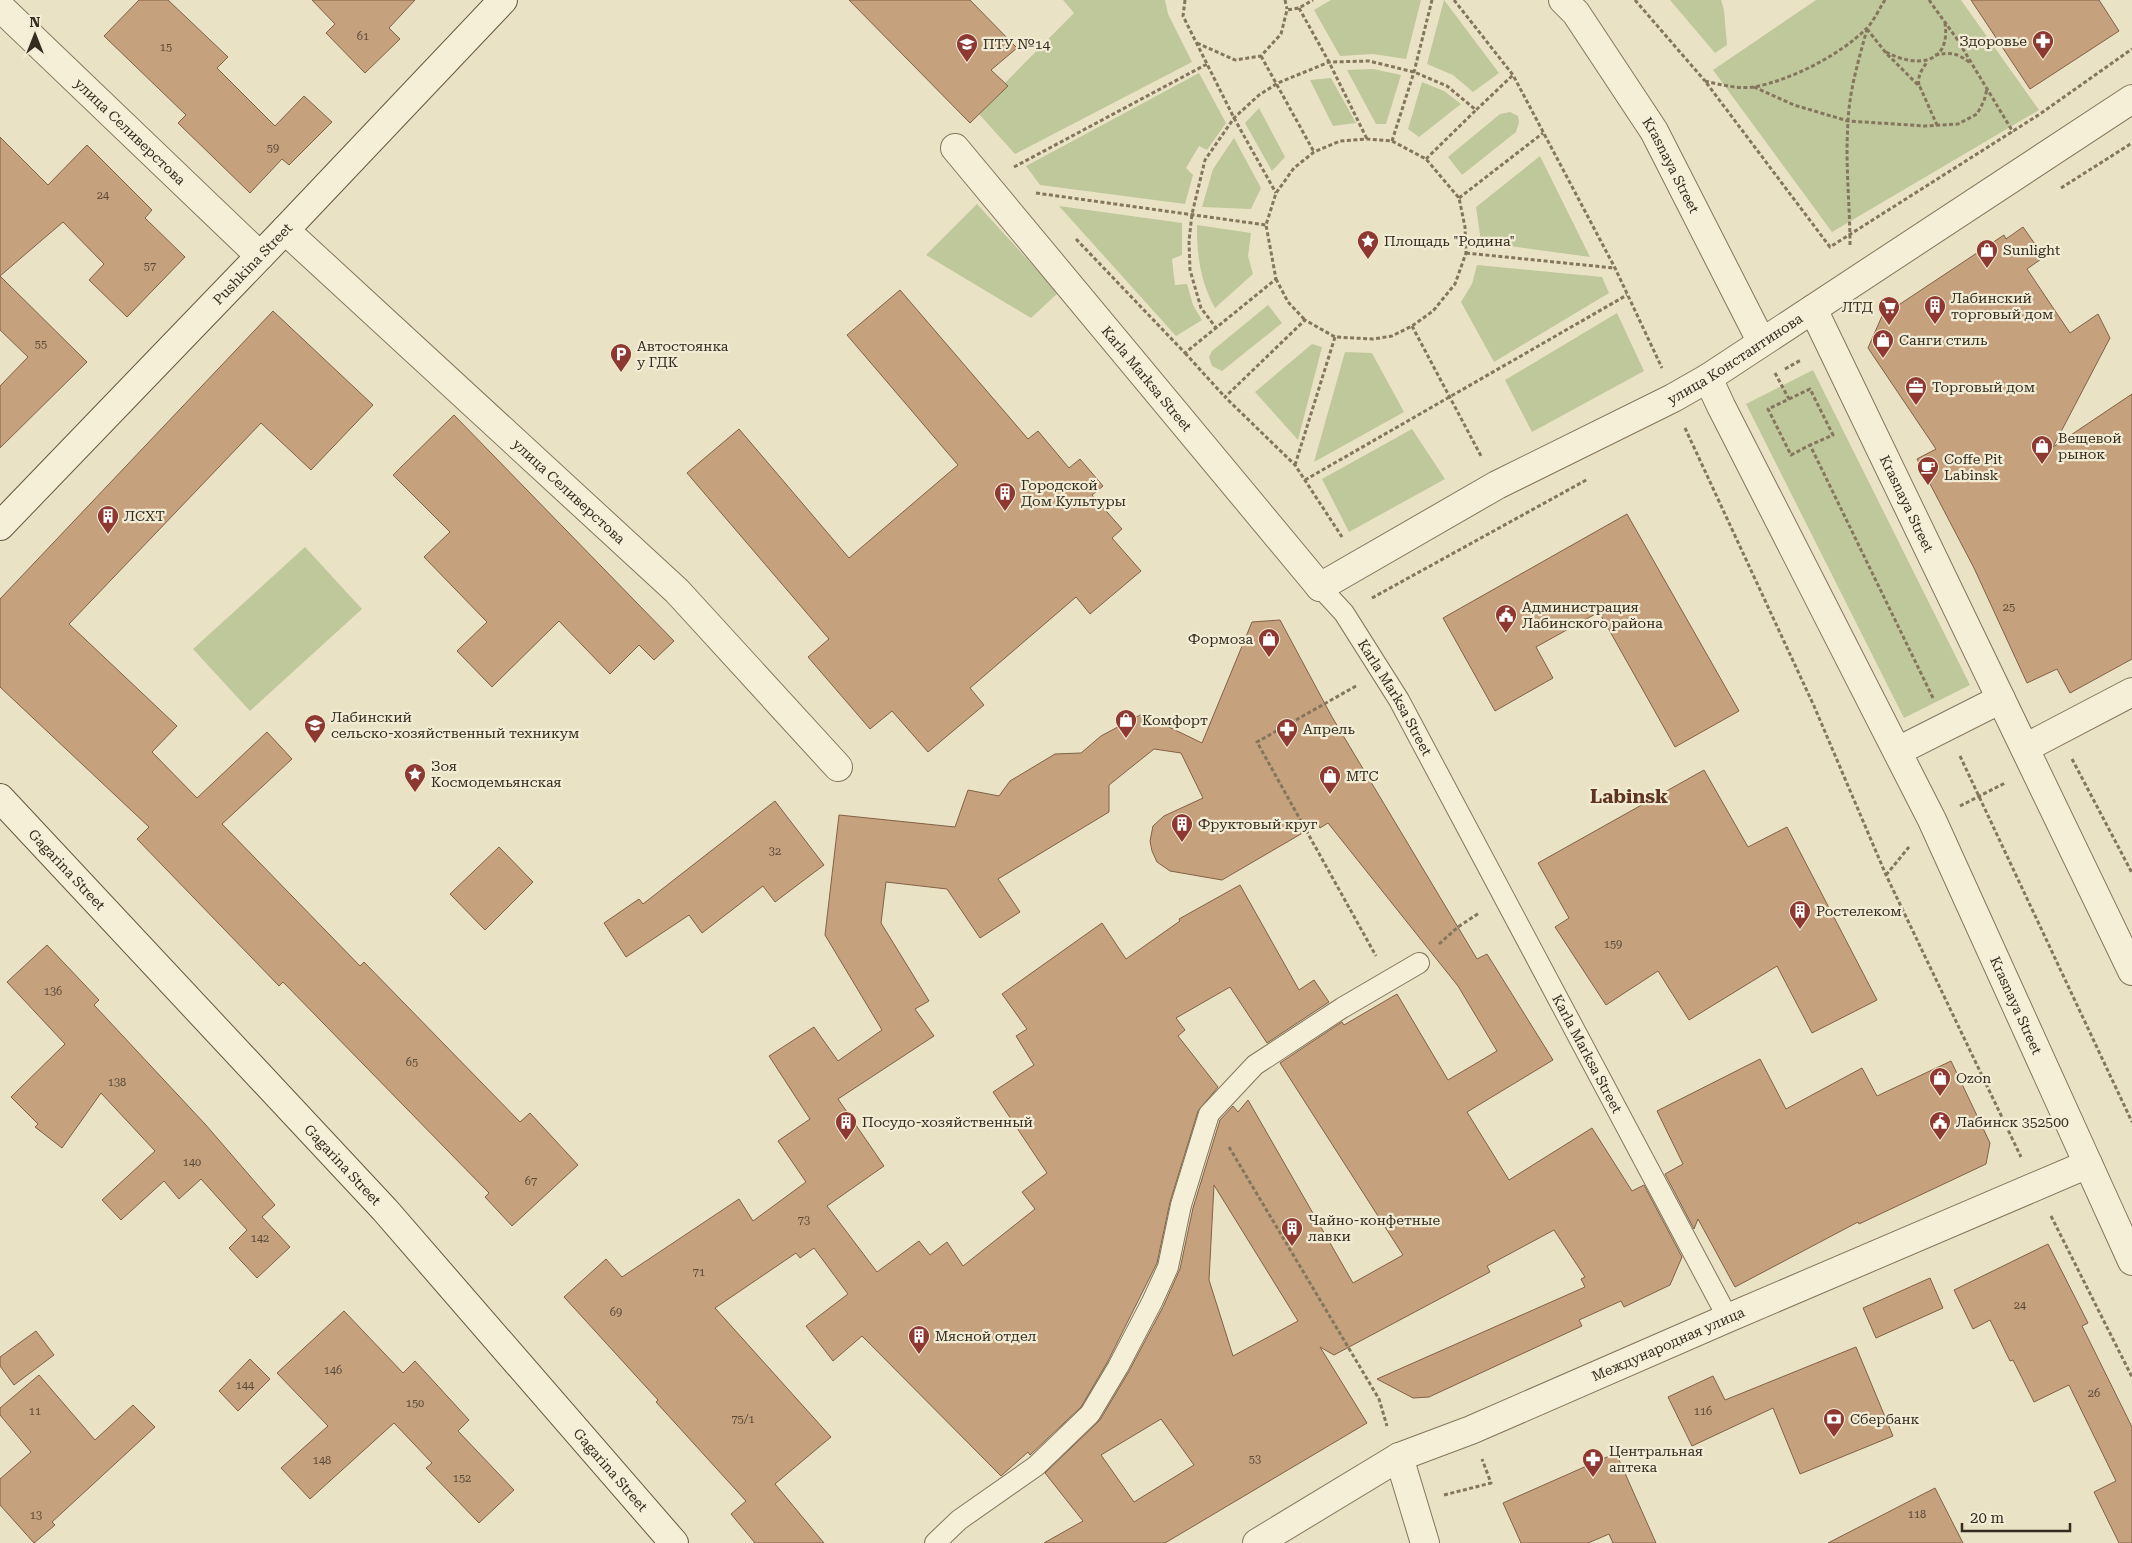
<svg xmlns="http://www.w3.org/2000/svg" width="2132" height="1543" font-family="'Roboto Serif',serif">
	<rect width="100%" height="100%" fill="#eae2c5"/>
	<path fill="#bfc89a" d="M1063 0H1165L1168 14 1192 62 1015 154 979 114 1005 83 1074 13Z
		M1331 0H1421L1406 59 1373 54 1340 56 1314 10Z
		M1444 0 1499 73 1473 92 1453 75 1427 64Z
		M1670 0H1721L1724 10 1727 45 1715 53Z
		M1816 0H1961L2039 110 1832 232 1713 70Z
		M1373 69 1401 75 1386 124H1376L1347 70Z
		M1199 73 1226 123 1207 150 1199 146 1186 168 1193 175 1185 204 1040 185 1026 166Z
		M1331 78 1356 123 1333 126 1310 80Z
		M1422 82 1444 91 1461 104 1419 137 1408 129Z
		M1259 108 1285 157 1272 171 1245 123Z
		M1510 112 1518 116 1519 122 1516 132 1462 175 1448 157 1500 114Z
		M1234 138 1261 188 1251 209 1202 207 1213 169Z
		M1540 156 1590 257 1481 242 1476 207Z
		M977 204 1058 293 1031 318 926 255Z
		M1059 206 1182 223V255L1172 259 1175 285 1187 284 1193 305 1202 320 1176 336Z
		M1197 225 1251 233 1248 256 1253 274 1215 308C1200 281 1197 256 1197 225Z
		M1477 265 1602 277 1609 293 1494 362 1461 302 1472 284Z
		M1268 305 1282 323 1222 371 1212 366 1209 357 1212 351Z
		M1617 313 1644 371 1532 432 1505 380Z
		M1312 344 1322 347 1298 440 1255 392Z
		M1345 352 1372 353 1404 412 1314 462Z
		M1813 370 1970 685 1904 718 1746 404Z
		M1412 429 1445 479 1349 532 1322 479Z
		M305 547 362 609 250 711 193 649Z"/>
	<path fill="#c6a17e" stroke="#816144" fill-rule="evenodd" d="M139 0H168L228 57 217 68 275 126 304 96 332 122 289 165 282 159 250 193 178 123 186 115 104 36Z
		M312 0H415L389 28 400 39 365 73 326 33 335 24Z
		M849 0H970L1017 48 991 70 1008 86 970 123Z
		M1971 0H2099L2119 31 2030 89Z
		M0 137 48 185 87 145 152 210 145 218 185 257 127 317 89 280 104 264 63 222 0 276Z
		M2023 227 2044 257 2027 269 2070 333 2098 314 2110 338 2053 447 2132 394V659L2070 693 2057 669 2027 683 1974 568 1917 459 1936 449 1868 348 1882 316 2004 235 2006 239Z
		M0 276 87 362 0 448V386L28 357 0 330Z
		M900 290 1028 439 1038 431 1069 468 1080 459 1103 486 1092 495 1122 529 1112 538 1141 571 1090 614 1076 597 970 688 984 705 928 752 892 711 870 729 808 657 829 639 687 473 739 429 849 558 958 465 847 335Z
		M273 311 373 405 311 470 261 423 69 624 177 726 152 752 197 798 267 732 292 759 222 824 360 966 364 962 520 1122 530 1113 578 1165 512 1226 485 1197 489 1193 283 982 279 986 137 839 149 827 0 687V599Z
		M454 415 674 641 654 660 639 645 610 674 559 621 492 687 457 651 487 622 424 557 450 532 393 475Z
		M1627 514 1739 711 1675 747 1599 612 1536 647 1553 678 1495 711 1443 618Z
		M1280 620 1332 717 1477 959 1487 954 1553 1060 1467 1112 1509 1180 1592 1128 1632 1191 1644 1185 1682 1257 1670 1285 1624 1307 1621 1301 1579 1320 1582 1326 1429 1397 1413 1398 1377 1379 1585 1287 1581 1279 1585 1277 1554 1230 1487 1266 1490 1272 1334 1355 1320 1347 1367 1423 1165 1543H1044L1083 1521 1045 1473 1100 1420 1128 1373 1163 1307 1180 1269 1193 1208 1220 1120 1233 1106 1238 1112 1248 1100 1353 1283 1403 1255 1280 1063 1342 1022 1344 1025 1397 994 1448 1080 1497 1051 1458 986 1328 823 1320 828 1318 824 1222 880 1170 871 1157 862 1152 851 1150 841 1153 826 1164 816 1203 798 1181 753 1154 749 1109 785V812L998 879 1020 912 980 938 947 889 886 882 881 923 929 1001 915 1009 934 1036 838 1099 884 1166 827 1206 877 1272 919 1241 930 1255 947 1242 963 1266 1035 1209 1022 1192 1047 1173 993 1092 1034 1065 1016 1036 1027 1029 1002 994 1102 923 1126 959 1180 921 1179 919 1240 885 1299 990 1314 980 1329 1002 1267 1043 1230 987 1176 1018 1185 1030 1178 1036 1218 1087 1198 1111 1170 1202 1157 1263 1108 1361 1081 1407 1030 1455 1028 1452 1001 1476 862 1336 833 1361 806 1326 848 1294 814 1248 800 1258 796 1253 715 1308 831 1437 775 1484 824 1543H755L731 1514 746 1501 656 1402 658 1400 564 1297 606 1259 622 1277 739 1199 753 1221 806 1182 778 1141 810 1119 769 1056 814 1027 838 1061 882 1030 825 935 839 815 955 827 968 790 999 796 1010 781 1055 754 1081 753 1101 736 1142 714 1202 743 1252 622ZM1214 1185 1298 1321 1233 1356 1209 1280ZM1161 1419 1194 1465 1134 1502 1101 1455Z
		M1704 770 1748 847 1787 827 1877 1000 1812 1033 1777 966 1689 1020 1658 971 1606 1005 1555 927 1569 918 1538 863Z
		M775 801 824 865 775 902 763 886 702 933 689 915 626 957 604 923 639 899 643 904Z
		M499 847 533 882 485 930 450 894Z
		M47 945 99 1000 94 1005 205 1124 275 1205 262 1217 290 1247 257 1278 229 1248 247 1230 201 1179 179 1199 164 1181 121 1220 102 1200 155 1151 101 1093 62 1148 35 1127 38 1124 11 1097 65 1044 7 982Z
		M1760 1059 1786 1109 1862 1068 1877 1096 1951 1061 1990 1143 1986 1164 1859 1224 1858 1222 1735 1287 1698 1219 1694 1229 1665 1174 1683 1164 1657 1111Z
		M2048 1244 2088 1323 2082 1326 2132 1427V1543H2119L2094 1492 2116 1481 2069 1385 2034 1402 2013 1360 2010 1361 1990 1320 1973 1329 1954 1290Z
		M1930 1278 1943 1308 1876 1338 1863 1308Z
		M344 1311 403 1373 415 1361 469 1420 458 1431 514 1490 479 1523 426 1468 432 1463 394 1423 310 1499 281 1468 328 1426 277 1373Z
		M36 1331 54 1355 14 1385 0 1366V1357Z
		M1856 1347 1893 1436 1800 1474 1773 1408 1692 1446 1668 1397 1713 1376 1725 1400Z
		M250 1359 270 1379 238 1411 219 1391Z
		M39 1375 95 1440 133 1405 155 1427 52 1522 55 1525 34 1543 0 1505V1479L31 1452 0 1415V1408Z
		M1616 1453 1656 1543H1613L1609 1534 1588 1543H1521L1503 1503Z
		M1935 1488 1963 1543H1828Z"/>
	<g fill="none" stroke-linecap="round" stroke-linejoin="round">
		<g stroke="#84755d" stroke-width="22">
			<g id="service">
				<path id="s1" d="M1320 587 1344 613 1399 700 1728 1318"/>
				<path d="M935 1543 959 1520 1036 1466 1090 1414 1118 1367 1152 1302 1168 1267 1181 1205 1209 1114 1255 1065 1342 1008 1419 963"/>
			</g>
		</g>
		<g stroke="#84755d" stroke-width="30">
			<g id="pedestrian">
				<path id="s2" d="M1563 0 1576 13 1654 131 1761 341"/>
				<path id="s3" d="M955 148 1320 587"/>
			</g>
		</g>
		<g stroke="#84755d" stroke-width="30">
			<g id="minor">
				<path id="s4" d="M0 7 260 256"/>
				<path id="s5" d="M285 230 677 591 838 767"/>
				<path id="s6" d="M1813 309 2132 971"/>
				<path id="s7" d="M1708 378 1721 406 1932 820 2132 1261"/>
				<path id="s8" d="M1320 587 1497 485 1673 398 1708 378 2132 99"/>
				<path d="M2025 748 2132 692"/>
				<path d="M1898 751 2001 699"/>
				<path d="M1399 1457 1425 1543"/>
				<path id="s9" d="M1257 1543 1399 1457 1471 1430 1728 1318 2088 1164"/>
			</g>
		</g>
		<g stroke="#665640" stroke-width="30">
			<g id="secondary">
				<path id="s10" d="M0 526 285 230 503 0"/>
				<path id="s11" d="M0 798 385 1210 674 1543"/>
			</g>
		</g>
		<path stroke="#84755d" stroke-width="3" stroke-dasharray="4 2.5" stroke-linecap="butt" d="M1185 0 1183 16 1234 118 1276 193
			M1285 0 1287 9
			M1454 0 1513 75 1615 268 1662 368
			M1635 0 1705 81
			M1885 0C1879 9 1874 21 1866 29 1840 55 1791 80 1754 87 1738 89 1721 85 1705 81L1830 247 2040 114 2132 49
			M1929 0 1957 39 2013 132
			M1299 8 1329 62 1367 139
			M1867 29 1886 53 1920 87 1937 125
			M1197 43 1235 60 1261 56 1281 34 1287 10 1299 8 1313 0
			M1886 52C1916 68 1951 65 1945 23
			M1935 55C1950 52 1958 53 1970 63
			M1261 56 1314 152
			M1919 85C1917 77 1922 69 1927 62
			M1754 87 1794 105 1848 121 1925 126 1958 124 1977 114 1984 101 1987 89
			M1392 141 1414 72 1432 0
			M1426 159 1476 110
			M1014 167 1207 64
			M2061 188 2132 143
			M1036 193 1266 225
			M1459 198 1543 133
			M1076 239 1185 353 1276 279 1266 225 1276 193 1294 168 1314 152 1340 141 1367 139 1392 141 1426 159 1459 198 1465 227 1466 253 1455 284 1433 311 1412 326 1392 336 1373 339 1335 337 1305 320 1225 397 1295 465 1342 537
			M1850 245C1850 204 1845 164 1848 123 1849 91 1859 59 1867 29
			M1466 253 1614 268
			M1276 279 1288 302 1305 320
			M1412 326 1481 456
			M1217 329 1201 308 1190 270 1189 241 1192 214 1205 160 1234 118 1259 95 1278 83 1329 62 1369 61 1414 72 1447 86 1476 110 1513 75
			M1185 353 1225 397
			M1785 369 1801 360
			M1775 373 1789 399 1768 409 1791 455 1810 445 1933 698
			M1789 399 1810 389 1833 435 1810 445
			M1685 428 1814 706 1886 875 2021 1157
			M1295 465 1335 337
			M1305 480 1627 295
			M1372 598 1588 479
			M1356 686 1257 742 1376 956
			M1960 756 2132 1122
			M2072 759 2132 873
			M1960 806 2005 783
			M1886 875 1909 847
			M1439 944 1458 927 1479 913
			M1229 1147 1379 1399 1387 1426
			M2051 1216 2132 1377
			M1444 1495 1491 1483 1482 1459"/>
		<use href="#service" stroke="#f6efd8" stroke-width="20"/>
		<use href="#pedestrian" stroke="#f6efd8" stroke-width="28"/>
		<use href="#minor" stroke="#f6efd8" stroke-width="28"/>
		<use href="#secondary" stroke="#f6efd8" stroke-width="28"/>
	</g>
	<defs>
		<g id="pharmacy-pin" transform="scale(1.125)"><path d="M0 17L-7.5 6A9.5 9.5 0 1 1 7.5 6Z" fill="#8e3832" stroke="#f3ecd4"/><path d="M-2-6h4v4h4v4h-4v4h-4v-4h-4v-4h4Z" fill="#fff"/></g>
		<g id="university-pin" transform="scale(1.125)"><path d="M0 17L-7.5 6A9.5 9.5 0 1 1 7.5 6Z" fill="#8e3832" stroke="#f3ecd4"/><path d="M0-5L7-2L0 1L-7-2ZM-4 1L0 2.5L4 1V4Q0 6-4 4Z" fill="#fff"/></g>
		<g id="sight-pin" transform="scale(1.125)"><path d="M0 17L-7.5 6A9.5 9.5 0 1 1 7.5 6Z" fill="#8e3832" stroke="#f3ecd4"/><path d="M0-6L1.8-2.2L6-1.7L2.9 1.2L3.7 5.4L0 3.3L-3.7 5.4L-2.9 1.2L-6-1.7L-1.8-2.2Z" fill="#fff"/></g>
		<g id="shop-pin" transform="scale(1.125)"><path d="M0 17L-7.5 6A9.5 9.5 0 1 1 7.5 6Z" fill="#8e3832" stroke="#f3ecd4"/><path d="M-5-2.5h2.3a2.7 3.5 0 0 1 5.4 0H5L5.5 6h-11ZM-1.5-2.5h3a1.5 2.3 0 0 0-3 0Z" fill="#fff"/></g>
		<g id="building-pin" transform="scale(1.125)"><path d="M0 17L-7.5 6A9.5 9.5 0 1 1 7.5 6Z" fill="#8e3832" stroke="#f3ecd4"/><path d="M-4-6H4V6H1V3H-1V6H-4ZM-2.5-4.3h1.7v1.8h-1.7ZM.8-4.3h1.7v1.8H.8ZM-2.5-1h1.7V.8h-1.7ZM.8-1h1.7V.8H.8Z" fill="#fff"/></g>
		<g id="supermarket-pin" transform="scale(1.125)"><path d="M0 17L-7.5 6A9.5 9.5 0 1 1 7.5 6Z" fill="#8e3832" stroke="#f3ecd4"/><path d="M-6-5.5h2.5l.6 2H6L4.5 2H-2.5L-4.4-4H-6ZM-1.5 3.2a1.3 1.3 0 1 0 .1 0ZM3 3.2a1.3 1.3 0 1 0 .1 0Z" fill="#fff"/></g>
		<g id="parking-pin" transform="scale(1.125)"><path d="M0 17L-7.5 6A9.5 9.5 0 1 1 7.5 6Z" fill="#8e3832" stroke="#f3ecd4"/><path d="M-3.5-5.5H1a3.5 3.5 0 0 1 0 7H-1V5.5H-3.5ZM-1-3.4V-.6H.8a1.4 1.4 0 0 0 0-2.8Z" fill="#fff"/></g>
		<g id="office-pin" transform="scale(1.125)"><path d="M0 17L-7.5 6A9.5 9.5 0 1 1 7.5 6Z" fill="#8e3832" stroke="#f3ecd4"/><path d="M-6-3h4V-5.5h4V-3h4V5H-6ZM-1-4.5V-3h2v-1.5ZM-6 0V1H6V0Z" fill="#fff"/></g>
		<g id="cafe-pin" transform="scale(1.125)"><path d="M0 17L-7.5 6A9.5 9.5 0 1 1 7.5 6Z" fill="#8e3832" stroke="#f3ecd4"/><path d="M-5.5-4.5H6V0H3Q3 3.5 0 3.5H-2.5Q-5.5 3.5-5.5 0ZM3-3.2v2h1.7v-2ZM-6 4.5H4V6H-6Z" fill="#fff"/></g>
		<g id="civic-pin" transform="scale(1.125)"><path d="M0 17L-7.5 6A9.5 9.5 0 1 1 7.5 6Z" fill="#8e3832" stroke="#f3ecd4"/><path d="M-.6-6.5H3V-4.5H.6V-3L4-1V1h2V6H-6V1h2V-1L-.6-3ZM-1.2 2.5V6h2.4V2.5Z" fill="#fff"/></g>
		<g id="bank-pin" transform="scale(1.125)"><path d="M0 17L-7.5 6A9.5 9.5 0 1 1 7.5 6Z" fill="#8e3832" stroke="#f3ecd4"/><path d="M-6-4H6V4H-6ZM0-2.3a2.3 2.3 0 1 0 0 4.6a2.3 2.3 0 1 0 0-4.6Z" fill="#fff"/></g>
	</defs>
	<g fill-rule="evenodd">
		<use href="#pharmacy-pin" x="2043" y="41"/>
		<use href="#university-pin" x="967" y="44"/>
		<use href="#sight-pin" x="1368" y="241"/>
		<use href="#shop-pin" x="1987" y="250"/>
		<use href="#building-pin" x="1935" y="306"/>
		<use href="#supermarket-pin" x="1889" y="307"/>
		<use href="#shop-pin" x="1883" y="340"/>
		<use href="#parking-pin" x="621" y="354"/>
		<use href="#office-pin" x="1916" y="387"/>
		<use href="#shop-pin" x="2042" y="446"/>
		<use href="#cafe-pin" x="1928" y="467"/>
		<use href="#building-pin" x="1005" y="493"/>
		<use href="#building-pin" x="108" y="516"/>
		<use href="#civic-pin" x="1506" y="615"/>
		<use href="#shop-pin" x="1269" y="639"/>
		<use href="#shop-pin" x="1126" y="720"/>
		<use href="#university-pin" x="315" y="725"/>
		<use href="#pharmacy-pin" x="1287" y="729"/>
		<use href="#sight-pin" x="415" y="774"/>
		<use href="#shop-pin" x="1330" y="776"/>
		<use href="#building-pin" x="1182" y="824"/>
		<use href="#building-pin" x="1800" y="911"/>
		<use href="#shop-pin" x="1940" y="1078"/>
		<use href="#building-pin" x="846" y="1122"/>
		<use href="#civic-pin" x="1940" y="1122"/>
		<use href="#building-pin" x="1292" y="1228"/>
		<use href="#building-pin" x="919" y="1336"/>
		<use href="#bank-pin" x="1834" y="1419"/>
		<use href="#pharmacy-pin" x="1593" y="1459"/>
	</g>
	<g text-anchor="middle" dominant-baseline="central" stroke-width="4.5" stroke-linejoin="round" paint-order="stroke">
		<g font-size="11" fill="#594937">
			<text x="363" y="36">61</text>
			<text x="166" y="47">15</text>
			<text x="273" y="148">59</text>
			<text x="103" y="195">24</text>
			<text x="150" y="266">57</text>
			<text x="41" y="344">55</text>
			<text x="2009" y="607">25</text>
			<text x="775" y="851">32</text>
			<text x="1613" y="944">159</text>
			<text x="53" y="991">136</text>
			<text x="412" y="1062">65</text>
			<text x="117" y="1082">138</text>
			<text x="192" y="1162">140</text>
			<text x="531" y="1181">67</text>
			<text x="804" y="1220">73</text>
			<text x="260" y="1238">142</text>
			<text x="699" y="1272">71</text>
			<text x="2020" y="1305">24</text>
			<text x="616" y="1312">69</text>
			<text x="333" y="1370">146</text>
			<text x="245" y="1385">144</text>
			<text x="2094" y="1393">26</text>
			<text x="415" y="1403">150</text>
			<text x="35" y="1411">11</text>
			<text x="1703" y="1411">116</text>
			<text x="743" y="1419">75/1</text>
			<text x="1255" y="1459">53</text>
			<text x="322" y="1460">148</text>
			<text x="462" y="1478">152</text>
			<text x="1917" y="1514">118</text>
			<text x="36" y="1515">13</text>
		</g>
		<g font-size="14" fill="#352c1f" stroke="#f3ecd4" text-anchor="start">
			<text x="2027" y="41" text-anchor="end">Здоровье</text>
			<text x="983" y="44">ПТУ №14</text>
			<text x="1384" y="241">Площадь "Родина"</text>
			<text x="2003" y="250">Sunlight</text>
			<text x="1951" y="298">Лабинский<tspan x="1951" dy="16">торговый дом</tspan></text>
			<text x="1873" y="307" text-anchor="end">ЛТД</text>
			<text x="1899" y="340">Санги стиль</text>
			<text x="637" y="346">Автостоянка<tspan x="637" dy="16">у ГДК</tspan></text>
			<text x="1932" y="387">Торговый дом</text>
			<text x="2058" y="438">Вещевой<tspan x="2058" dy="16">рынок</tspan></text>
			<text x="1944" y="459">Coffe Pit<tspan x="1944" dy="16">Labinsk</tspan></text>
			<text x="1021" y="485">Городской<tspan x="1021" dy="16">Дом Культуры</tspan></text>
			<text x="124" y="516">ЛСХТ</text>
			<text x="1522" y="607">Администрация<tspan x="1522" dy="16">Лабинского района</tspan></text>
			<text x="1253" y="639" text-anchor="end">Формоза</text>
			<text x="331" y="717">Лабинский<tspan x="331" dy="16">сельско-хозяйственный техникум</tspan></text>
			<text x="1142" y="720">Комфорт</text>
			<text x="1303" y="729">Апрель</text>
			<text x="431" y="766">Зоя<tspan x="431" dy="16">Космодемьянская</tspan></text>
			<text x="1346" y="776">МТС</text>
			<text x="1198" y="824">Фруктовый круг</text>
			<text x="1816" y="911">Ростелеком</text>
			<text x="1956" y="1078">Ozon</text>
			<text x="862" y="1122">Посудо-хозяйственный</text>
			<text x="1956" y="1122">Лабинск 352500</text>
			<text x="1308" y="1220">Чайно-конфетные<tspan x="1308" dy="16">лавки</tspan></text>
			<text x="935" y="1336">Мясной отдел</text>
			<text x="1850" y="1419">Сбербанк</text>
			<text x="1609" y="1451">Центральная<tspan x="1609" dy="16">аптека</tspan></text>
		</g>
		<g font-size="14" fill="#352c1f" stroke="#f3ecd4">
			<text stroke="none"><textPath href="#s4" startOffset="180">улица Селиверстова</textPath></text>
			<text stroke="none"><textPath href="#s2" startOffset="198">Krasnaya Street</textPath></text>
			<text stroke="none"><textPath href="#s10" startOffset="364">Pushkina Street</textPath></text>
			<text stroke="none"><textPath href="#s8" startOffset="474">улица Константинова</textPath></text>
			<text stroke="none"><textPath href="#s3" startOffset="300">Karla Marksa Street</textPath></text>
			<text stroke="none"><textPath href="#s5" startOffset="386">улица Селиверстова</textPath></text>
			<text stroke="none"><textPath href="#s6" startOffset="216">Krasnaya Street</textPath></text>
			<text stroke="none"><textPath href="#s1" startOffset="134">Karla Marksa Street</textPath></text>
			<text stroke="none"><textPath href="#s11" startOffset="98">Gagarina Street</textPath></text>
			<text stroke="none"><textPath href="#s7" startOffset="699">Krasnaya Street</textPath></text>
			<text stroke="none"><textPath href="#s1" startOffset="539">Karla Marksa Street</textPath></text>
			<text stroke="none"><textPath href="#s11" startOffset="502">Gagarina Street</textPath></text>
			<text stroke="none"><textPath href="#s9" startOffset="458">Международная улица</textPath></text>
			<text stroke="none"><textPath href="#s11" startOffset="908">Gagarina Street</textPath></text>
		</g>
		<g font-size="19" font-weight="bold" fill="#5e3322" stroke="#f3ecd4">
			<text x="1629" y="796">Labinsk</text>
		</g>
	</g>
	<g transform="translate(35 35)" stroke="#f3ecd4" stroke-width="4" paint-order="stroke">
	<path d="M0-4L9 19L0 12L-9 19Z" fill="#352c1f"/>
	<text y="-8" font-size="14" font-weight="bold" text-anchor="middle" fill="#352c1f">N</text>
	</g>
	<path d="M1962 1523v8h108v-8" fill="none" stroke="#352c1f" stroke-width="2.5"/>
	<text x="1970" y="1523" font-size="15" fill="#352c1f" stroke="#f3ecd4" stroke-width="4" paint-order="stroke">20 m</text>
</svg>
